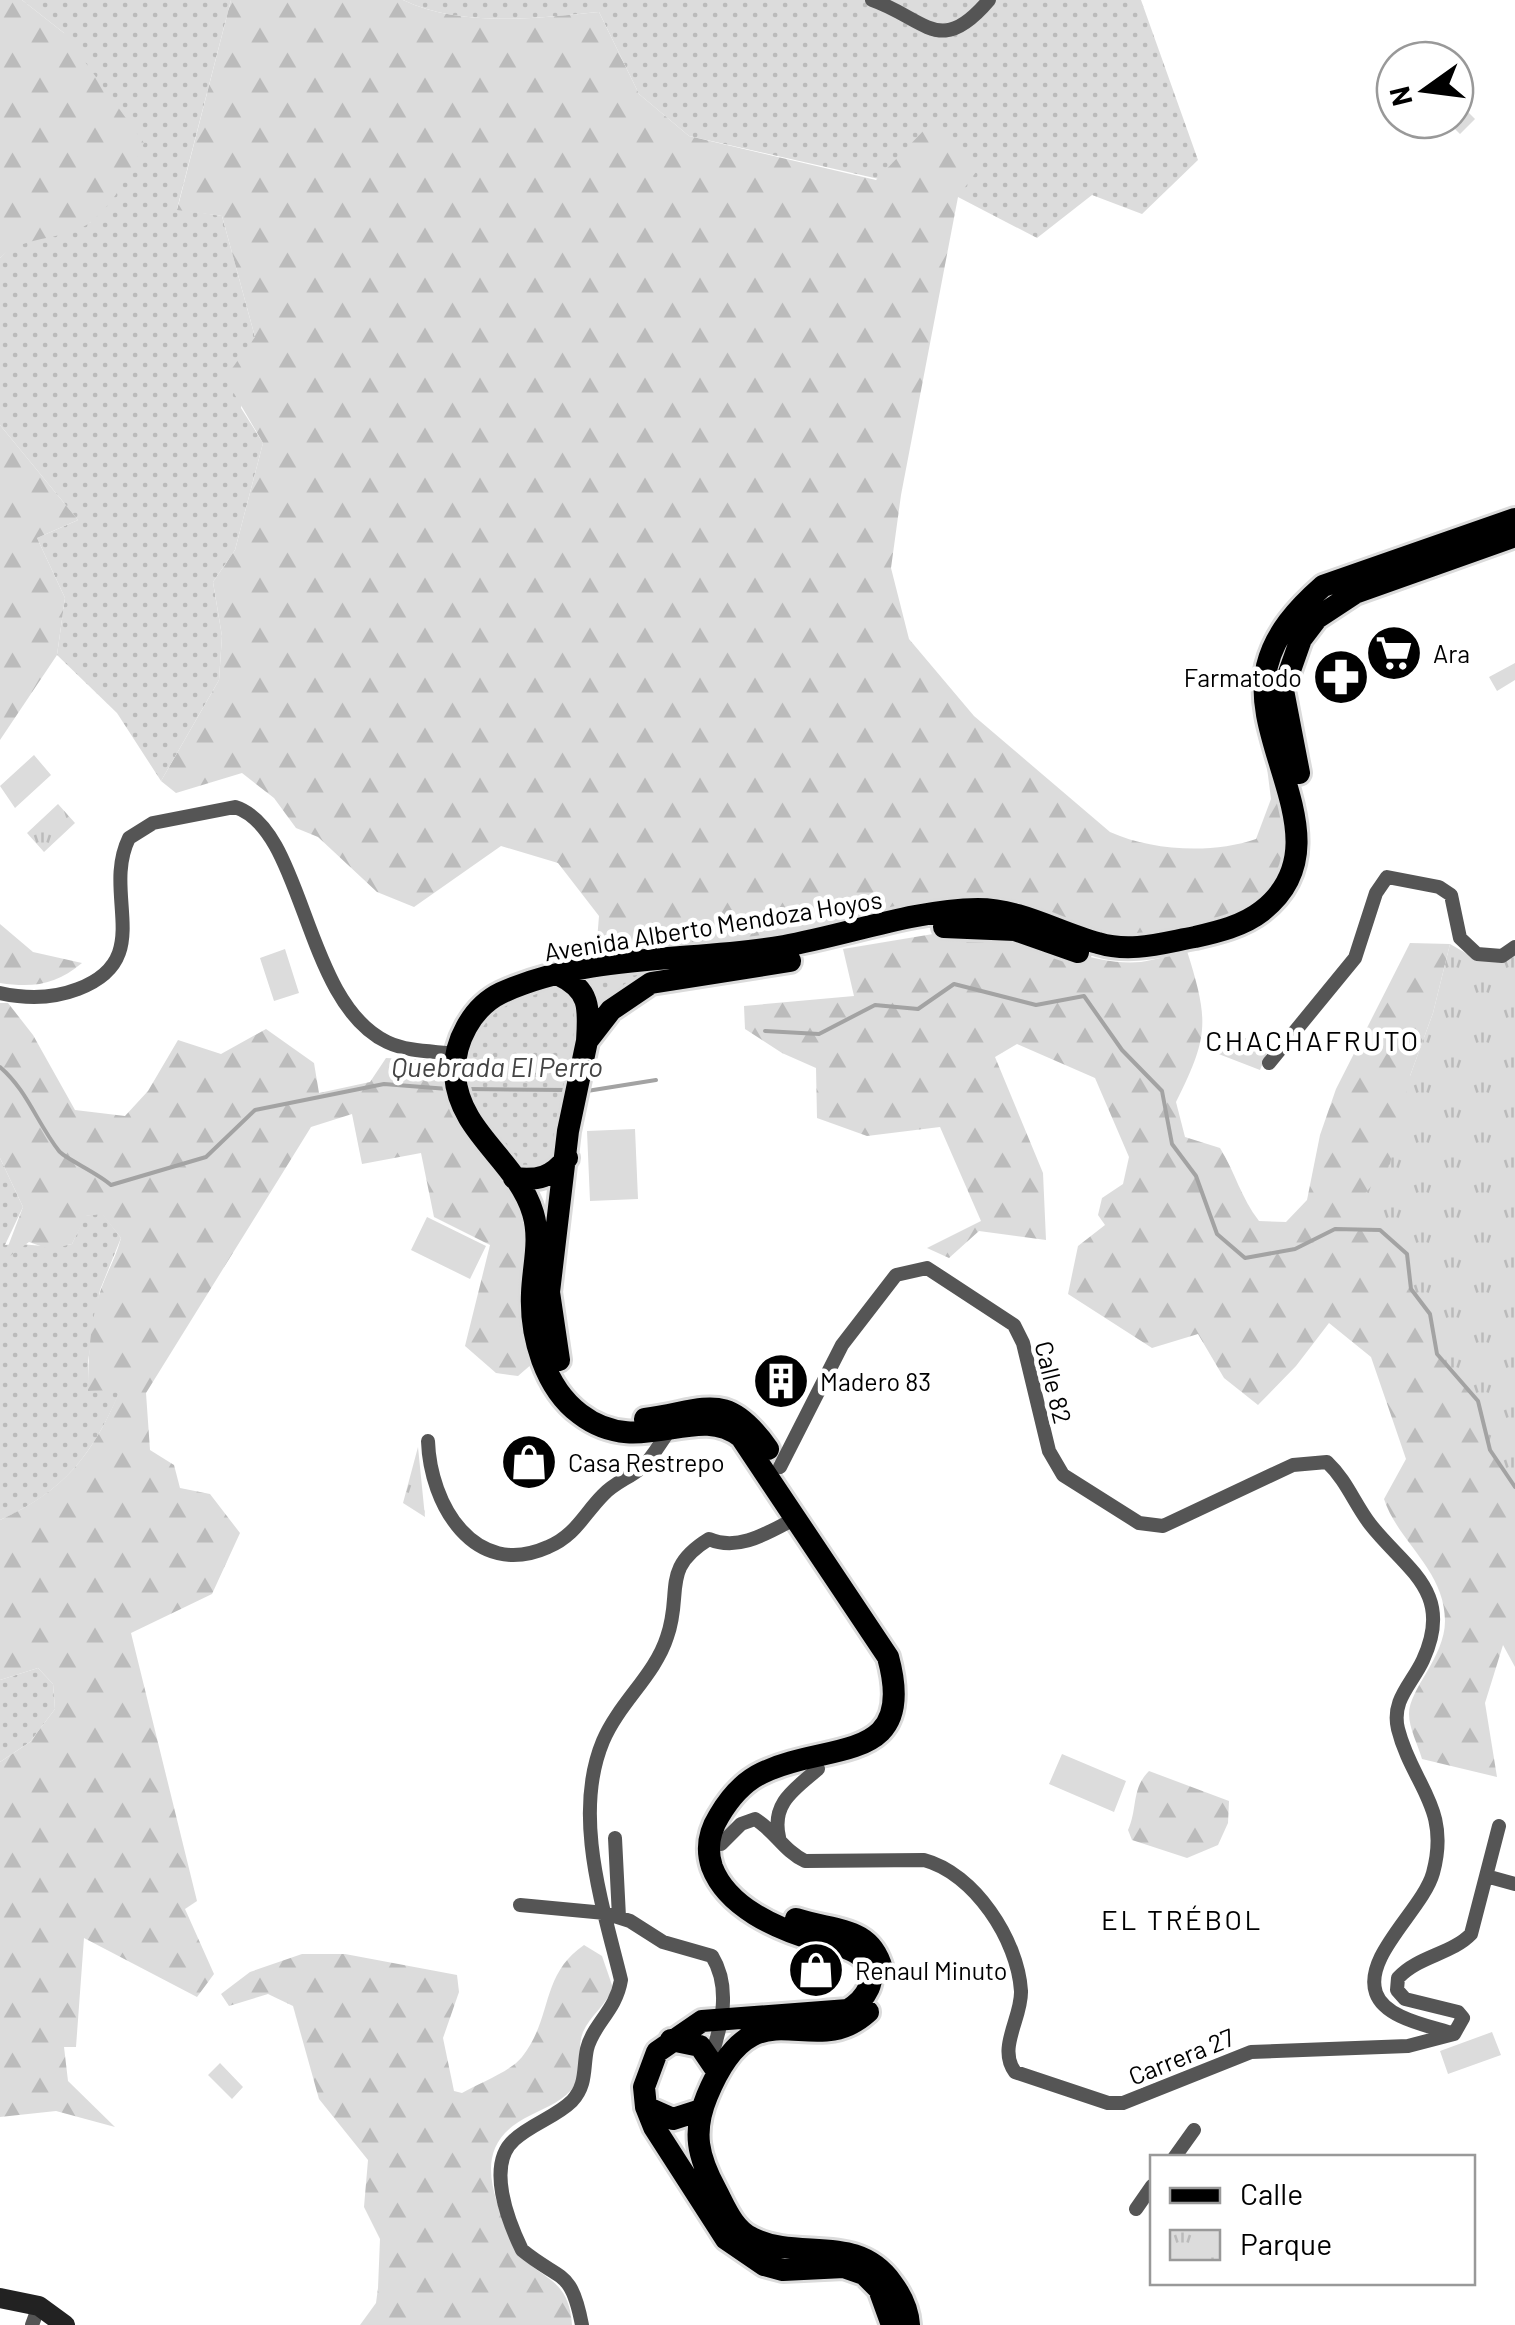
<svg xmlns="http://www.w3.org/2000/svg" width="1515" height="2325" font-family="Barlow,sans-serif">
	<defs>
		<pattern id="grass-dots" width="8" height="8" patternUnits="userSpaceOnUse" patternTransform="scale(2.5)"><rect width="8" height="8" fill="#dcdcdc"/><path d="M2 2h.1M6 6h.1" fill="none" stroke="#bbb" stroke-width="1.8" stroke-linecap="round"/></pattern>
		<pattern id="forest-firs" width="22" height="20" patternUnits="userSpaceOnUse" patternTransform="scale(2.5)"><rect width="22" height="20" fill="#dcdcdc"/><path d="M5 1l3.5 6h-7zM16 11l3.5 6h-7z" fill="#bbb"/></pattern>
		<pattern id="park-tufts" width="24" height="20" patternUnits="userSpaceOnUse" patternTransform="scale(2.5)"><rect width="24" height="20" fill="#dcdcdc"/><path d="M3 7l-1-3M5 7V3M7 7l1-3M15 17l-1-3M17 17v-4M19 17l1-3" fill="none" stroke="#bbb"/></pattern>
	</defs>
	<rect width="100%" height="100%" fill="#fff"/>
	<path fill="url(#grass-dots)" d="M22 0H231L177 209 222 216 255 337 241 408 263 443 235 550 213 582 222 636 219 680 161 781 117 713 57 655 65 598 37 538 78 520 0 425V258L12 246 91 222 64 33Z
		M403 0H1141L1198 160 1142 214 1092 195 1037 238 958 197 689 136 639 94 599 12C536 18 462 28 403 0Z
		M700 966 595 1019 580 978 648 967Z
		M565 982 583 1015 556 1163 519 1172 469 1108 463 1065 467 1041 498 1002Z
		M0 1158 23 1207 5 1245C29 1242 48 1250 72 1244L85 1216 102 1213 121 1238 100 1290 88 1361V1391L121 1389C93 1454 65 1491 0 1520Z
		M38 1668 53 1684 55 1709 30 1742 0 1762V1680Z"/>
	<path fill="url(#forest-firs)" d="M0 0H22L64 33 144 143C132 169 115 203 92 221 67 242 25 233 0 258Z
		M231 0H403C462 28 536 18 599 12L639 94 689 136 876 180 928 126 981 165 958 197 901 495 891 568 909 639 974 716 1110 832C1152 851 1213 854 1256 839L1271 799 1264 744 1298 844 1262 911 1142 948 980 909 786 946 595 965 599 916 558 863 501 846 414 907 377 892 318 837 296 828 274 798 242 773 176 793 161 781 219 680 222 636 213 582 235 550 263 443 225 378 255 337 222 216 177 210Z
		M0 425 78 520 37 538 65 598 57 655 0 740Z
		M0 924 33 952 82 963C56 985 33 988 0 983Z
		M981 926C1033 932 1087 967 1141 962 1156 960 1172 954 1187 951 1209 1021 1209 1036 1176 1102L1185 1137 1220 1148C1235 1172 1241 1198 1259 1221L1286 1222 1307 1200 1320 1135 1336 1089 1410 943 1450 944 1433 1013 1410 1076 1515 1220V1667L1503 1645 1485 1703 1497 1777 1422 1759C1418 1745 1409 1728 1409 1714 1409 1689 1445 1657 1445 1621 1445 1570 1398 1542 1384 1499L1406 1459 1371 1357 1329 1323 1296 1366 1258 1405 1224 1378 1198 1334 1152 1348 1068 1294 1078 1246 1105 1225 1098 1215 1102 1198 1123 1184 1129 1157 1095 1078 1017 1044 995 1057 1043 1173 1046 1240 979 1231 949 1258 927 1248 981 1221 940 1127 867 1136 817 1118 816 1068 782 1053 745 1029 744 1006 854 996 843 949Z
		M0 1003H8L33 1035 75 1110 125 1116 148 1091 178 1040 221 1054 266 1029 314 1063 319 1093 370 1082 386 1058 433 1060 443 1070 449 1107 514 1198 527 1231 533 1363 518 1376 496 1373 465 1346 490 1245 434 1217 421 1153 362 1164 352 1114 311 1127 146 1393 150 1450 174 1465 180 1488 210 1494 240 1533 212 1594 131 1633 197 1901 185 1909 214 1974 197 1997 84 1938 76 2047H64L68 2081 115 2127 56 2111 0 2117V1762L30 1742 55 1709 53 1684 38 1668 0 1680V1520C64 1491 93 1455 120 1390L88 1391C88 1359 90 1320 101 1289 107 1272 116 1257 121 1238L102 1214 86 1216 72 1244 49 1249 29 1242 2 1262 23 1207 0 1158Z
		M1149 1771 1229 1801 1228 1823 1218 1845 1187 1858 1132 1840 1128 1830C1138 1808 1131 1789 1149 1771Z
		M584 1945 602 1956 613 1988C606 2005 590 2016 583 2032 576 2049 585 2068 575 2085 565 2100 547 2107 531 2115 472 2143 490 2189 511 2238 529 2282 569 2269 572 2325H360L376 2303 378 2288 380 2239 364 2207 368 2160 319 2099 293 2006 268 1994 229 2006 221 1994 250 1972 302 1954H345L457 1975 459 1992 443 2038 454 2091 462 2093C479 2083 510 2072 522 2057 553 2018 540 1975 584 1945Z"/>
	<path fill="url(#park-tufts)" d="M58 804 75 823 44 852 27 833Z
		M1450 944 1478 960 1504 962 1515 953V1487L1490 1450 1478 1401 1437 1354 1430 1314 1411 1289 1407 1254 1380 1230 1335 1229 1390 1164 1410 1076 1433 1013Z
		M418 1447 425 1517 403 1503Z"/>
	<path fill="#dcdcdc" d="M1455 99 1475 119 1460 134 1446 120H1455Z
		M1515 663V680L1497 691 1489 677Z
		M34 755 51 775 15 808 0 786Z
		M285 949 299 993 274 1001 260 958Z
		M1226 1030 1269 1048 1260 1070 1216 1053Z
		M635 1129 638 1199 590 1201 587 1131Z
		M427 1217 486 1246 470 1279 411 1250Z
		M1062 1754 1126 1781 1114 1812 1049 1784Z
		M1492 2032 1501 2055 1448 2074 1440 2051Z
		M220 2063 243 2087 232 2099 208 2075Z"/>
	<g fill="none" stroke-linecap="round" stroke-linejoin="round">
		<path stroke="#a3a3a3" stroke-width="4" d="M765 1031 819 1034 875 1005 918 1009 954 984 1036 1005 1084 996 1122 1050 1162 1091 1172 1144 1196 1176 1217 1234 1245 1258 1295 1249 1335 1229 1380 1230 1407 1254 1411 1289 1430 1314 1437 1354 1478 1401 1490 1450 1515 1487
			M0 1067C27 1090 37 1123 59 1151 64 1158 98 1173 111 1185L206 1157 255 1110 384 1084 448 1089
			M467 1089 568 1090
			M587 1091 656 1080"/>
		<g stroke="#dbdbdb" stroke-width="28">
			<path id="primary" d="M1299 773 1283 690 1301 639 1317 618 1355 593 1515 536
				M944 927 1015 930 1078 952
				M559 975C591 990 589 1009 587 1041
				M514 1178C538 1181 552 1177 567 1158
				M559 1360 549 1292 568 1131 587 1041 611 1010 651 983 790 961
				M645 1419C706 1411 726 1389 768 1449
				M796 1919C834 1932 870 1925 882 1969
				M868 2012C810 2065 756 1977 707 2096 692 2132 698 2157 716 2190 725 2207 733 2229 752 2238 799 2262 856 2232 892 2283 901 2295 908 2310 909 2325
				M671 2040 700 2046 717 2071
				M646 2107 673 2119 701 2110
				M892 2325 879 2289 864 2274 844 2267 783 2270 764 2265 726 2239 654 2127 646 2107 644 2087 657 2052 702 2021 848 2010C865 2000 880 1979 865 1960 854 1947 831 1944 815 1940 777 1929 727 1907 712 1867 706 1849 709 1832 719 1816 729 1799 743 1782 762 1773 828 1741 918 1766 888 1657L741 1437C696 1401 640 1460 580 1414 545 1388 530 1336 532 1293 533 1266 541 1240 533 1213 517 1160 459 1133 455 1075 453 1043 472 1007 501 993 588 953 691 962 784 946 847 935 913 910 978 909 1021 909 1057 932 1098 943 1131 953 1162 943 1195 937 1217 932 1243 926 1262 911 1346 845 1248 746 1267 666 1275 633 1298 608 1323 586L1515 519"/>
		</g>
		<path stroke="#555" stroke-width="14" d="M872 0C926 19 940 58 989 0
			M0 993C27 999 52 999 78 989 157 959 101 895 129 838L153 823 235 807C305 829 303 1002 387 1042 408 1052 434 1051 456 1054
			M1269 1063 1355 958 1376 893 1387 877 1439 887 1451 895 1460 938 1477 954 1502 956 1515 947
			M428 1441C430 1504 474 1580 548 1547 575 1536 584 1514 603 1495 614 1483 629 1478 641 1468 652 1459 660 1443 669 1431
			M780 1467 842 1345 896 1275 927 1268 1014 1325 1023 1343 1049 1451 1063 1475 1139 1523 1163 1526 1293 1465 1327 1462C1347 1481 1354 1503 1370 1524 1405 1569 1455 1591 1423 1660 1412 1684 1391 1700 1398 1729 1412 1785 1451 1807 1433 1873 1423 1909 1363 1956 1376 1993 1385 2019 1431 2026 1454 2034
			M779 1837C771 1803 795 1789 818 1769
			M615 1838 619 1917
			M721 1844 741 1824 755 1819C775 1831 784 1851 805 1861L924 1860C974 1873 1018 1940 1021 1991 1022 2018 997 2048 1015 2072L1108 2103H1123L1251 2052 1408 2046 1454 2034 1463 2018 1458 2012 1405 1999 1397 1990 1398 1978C1418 1956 1452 1954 1471 1934L1499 1826
			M1486 1876 1515 1884
			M520 1905 605 1913 630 1921 663 1942 712 1956C731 1987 722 2025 711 2057
			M1174 2158 1194 2130
			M1136 2209 1152 2186
			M32 2325 39 2306
			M582 2325C571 2268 561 2282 522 2250 508 2221 486 2165 514 2140 531 2124 556 2117 572 2101 587 2085 583 2068 587 2049 593 2024 616 2011 621 1980 603 1906 572 1815 603 1741 619 1703 655 1675 667 1637 683 1592 660 1569 709 1539 739 1552 769 1532 796 1518"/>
		<path stroke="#222" stroke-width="20" d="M0 2298 39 2306 65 2325"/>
		<use href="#primary" stroke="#000" stroke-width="22"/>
	</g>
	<defs>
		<g id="supermarket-disc" transform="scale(2.875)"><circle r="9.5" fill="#000" stroke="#fff"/><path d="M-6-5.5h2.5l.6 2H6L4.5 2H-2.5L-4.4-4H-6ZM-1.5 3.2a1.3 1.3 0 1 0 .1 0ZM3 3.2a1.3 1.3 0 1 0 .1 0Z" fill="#fff"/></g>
		<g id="pharmacy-disc" transform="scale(2.875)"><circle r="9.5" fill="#000" stroke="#fff"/><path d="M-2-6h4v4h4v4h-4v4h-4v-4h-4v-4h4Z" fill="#fff"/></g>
		<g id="building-disc" transform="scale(2.875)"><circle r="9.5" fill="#000" stroke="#fff"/><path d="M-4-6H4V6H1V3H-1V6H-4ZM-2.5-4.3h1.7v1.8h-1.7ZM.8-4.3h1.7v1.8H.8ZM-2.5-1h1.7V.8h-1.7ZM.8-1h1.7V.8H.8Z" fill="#fff"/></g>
		<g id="shop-disc" transform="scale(2.875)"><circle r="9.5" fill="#000" stroke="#fff"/><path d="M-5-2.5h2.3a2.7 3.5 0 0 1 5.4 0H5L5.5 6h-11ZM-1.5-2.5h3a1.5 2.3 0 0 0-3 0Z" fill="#fff"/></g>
	</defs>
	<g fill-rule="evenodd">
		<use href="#supermarket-disc" x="1394" y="653"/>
		<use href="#pharmacy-disc" x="1341" y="677"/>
		<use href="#building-disc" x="781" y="1381"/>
		<use href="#shop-disc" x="529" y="1462"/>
		<use href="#shop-disc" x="816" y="1970"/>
	</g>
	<g text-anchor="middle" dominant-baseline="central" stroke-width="9" stroke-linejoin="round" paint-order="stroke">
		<g font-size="25" fill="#000" stroke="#fff" text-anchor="start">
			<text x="1433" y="653">Ara</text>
			<text x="1302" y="677" text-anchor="end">Farmatodo</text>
			<text x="820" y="1381">Madero 83</text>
			<text x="568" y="1462">Casa Restrepo</text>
			<text x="855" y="1970">Renaul Minuto</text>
		</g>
		<g font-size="25" fill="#000" stroke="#fff">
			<text transform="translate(713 925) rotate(-9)">Avenida Alberto Mendoza Hoyos</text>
			<text transform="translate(1054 1382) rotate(76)">Calle 82</text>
			<text transform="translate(1181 2056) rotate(-22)">Carrera 27</text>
		</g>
		<g font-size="28" letter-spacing="2.5" fill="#000" stroke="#fff">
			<text x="1313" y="1040">CHACHAFRUTO</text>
			<text x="1182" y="1919">EL TRÉBOL</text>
		</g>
		<g font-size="28" font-style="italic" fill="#444" stroke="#fff">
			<text x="497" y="1066">Quebrada El Perro</text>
		</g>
	</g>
	<rect x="1150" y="2155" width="325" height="130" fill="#ffffff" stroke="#999999" stroke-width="2.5"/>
	<rect x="1170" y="2188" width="50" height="15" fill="#000000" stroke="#999999" stroke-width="2.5"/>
	<text x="1240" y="2205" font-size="30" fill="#000000">Calle</text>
	<rect x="1170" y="2230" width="50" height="30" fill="url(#park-tufts)" stroke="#999999" stroke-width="2.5"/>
	<text x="1240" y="2255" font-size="30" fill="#000000">Parque</text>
	<g transform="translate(1425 90) rotate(256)"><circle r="48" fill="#ffffff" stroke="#999999" stroke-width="2.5"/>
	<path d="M0-8L18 38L0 25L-18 38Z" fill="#000000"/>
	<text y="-15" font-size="28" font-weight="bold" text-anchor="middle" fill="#000000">N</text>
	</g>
</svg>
